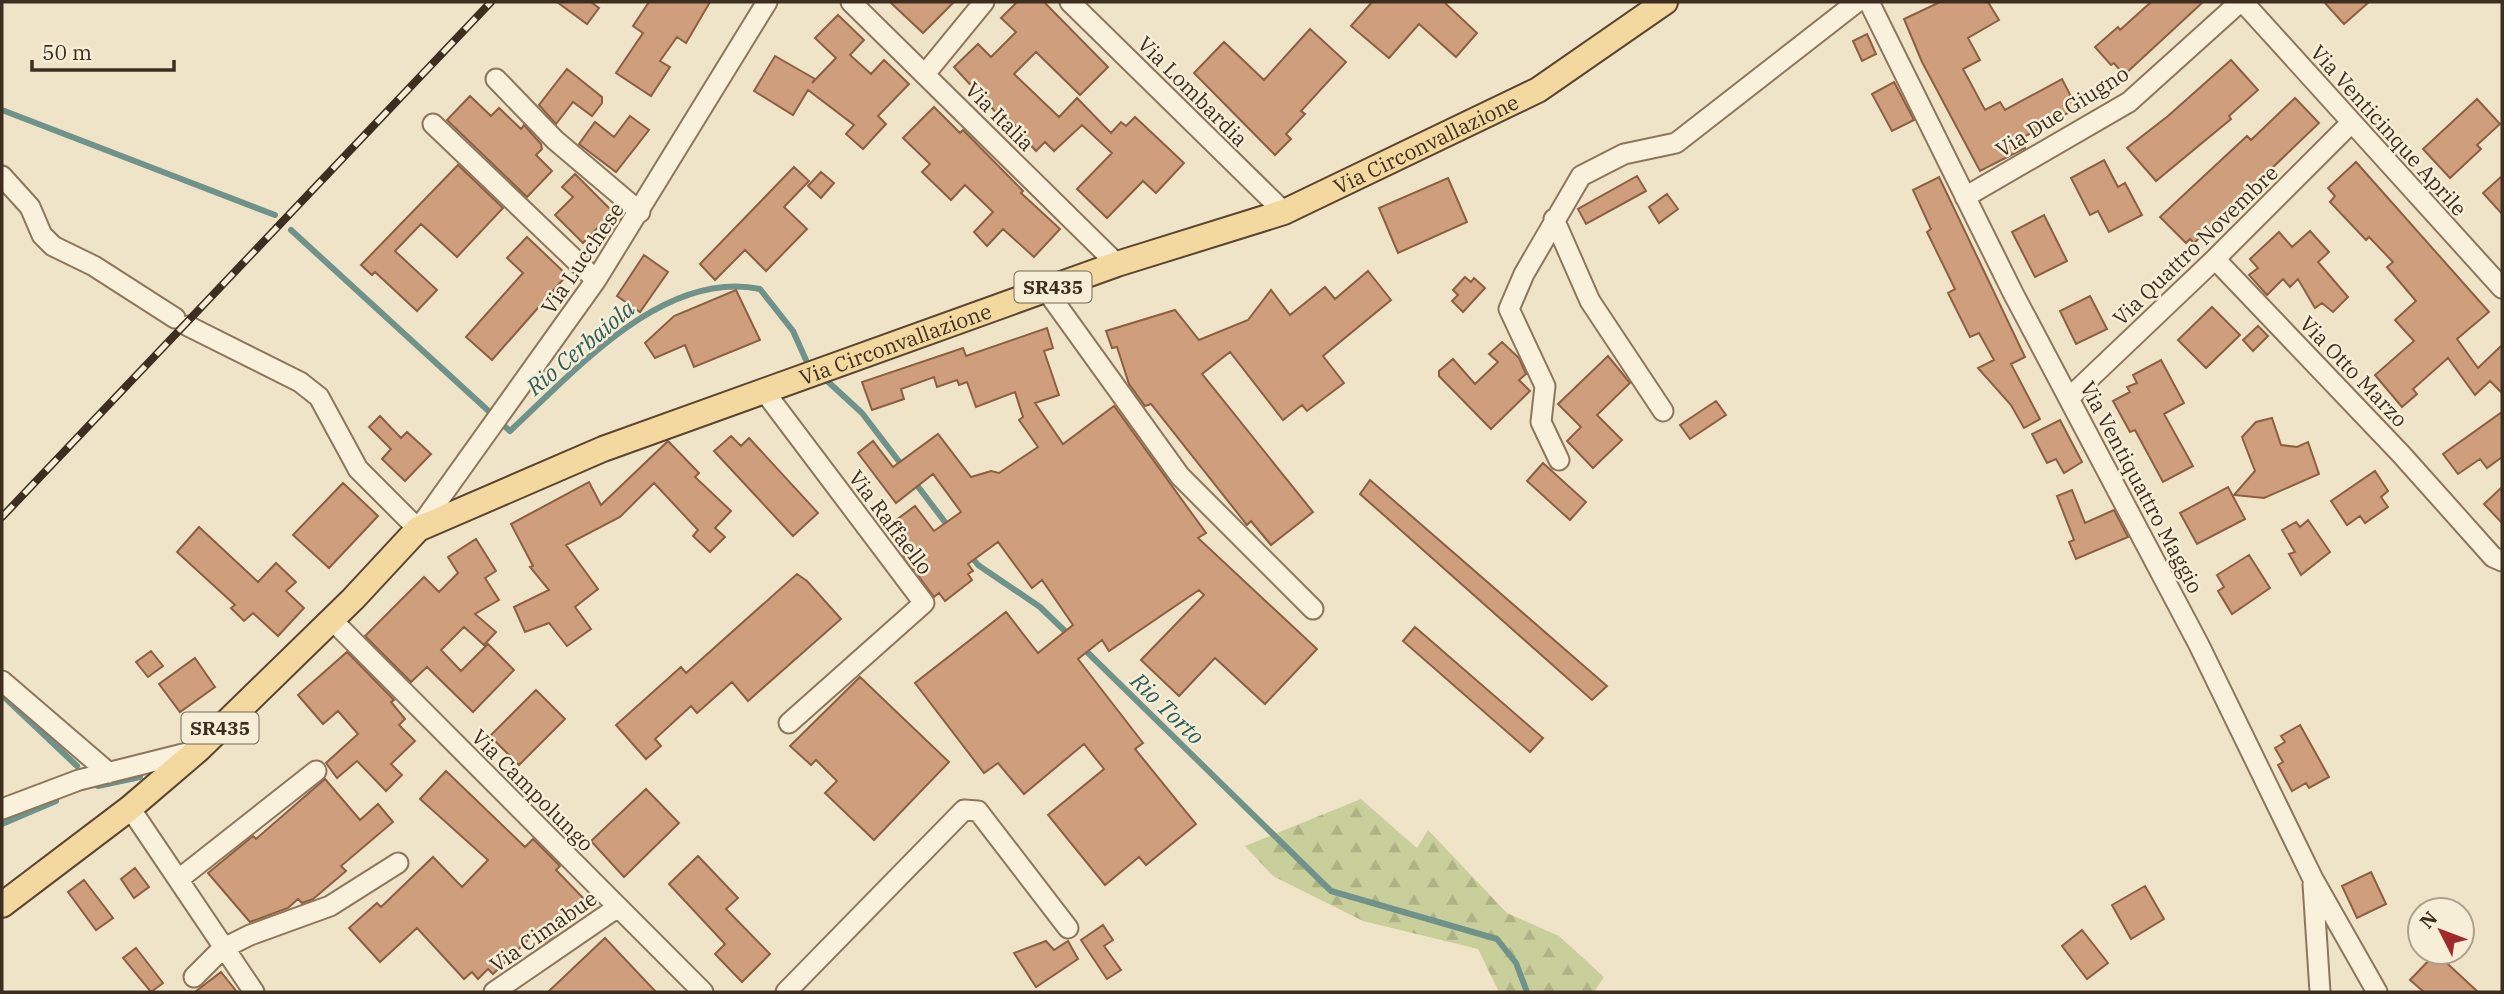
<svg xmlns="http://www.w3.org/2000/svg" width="2504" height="994" font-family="'IBM Plex Serif',serif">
	<defs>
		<pattern id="forest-firs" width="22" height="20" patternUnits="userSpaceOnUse" patternTransform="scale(1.75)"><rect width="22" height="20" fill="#c9cf9b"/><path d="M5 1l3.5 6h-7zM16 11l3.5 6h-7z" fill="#aeb285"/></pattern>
	</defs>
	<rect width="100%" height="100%" fill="#f0e4c8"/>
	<path fill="url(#forest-firs)" d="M1361 799 1417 848 1428 830 1507 913 1559 936 1604 977 1594 992H1499L1478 949 1363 921 1273 876 1245 846Z"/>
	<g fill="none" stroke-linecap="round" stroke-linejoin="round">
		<path stroke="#6f938a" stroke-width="6" d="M2 110 275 215
			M291 230 494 416
			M824 378 862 413 904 468
			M500 422 510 431C574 372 663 269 760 289L793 331 806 360
			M913 480 951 530
			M970 555 978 565 1040 607 1070 636
			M1083 648 1331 891 1497 939 1516 963 1527 992
			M2 695 77 766
			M98 786 140 777
			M2 824 56 801"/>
	</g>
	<path fill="#cf9f7d" stroke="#8d5f41" stroke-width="2" d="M557 2H591L599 8 587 24Z
		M649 2H710L686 43 677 37 660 61 670 67 651 96 616 73 643 33 633 26Z
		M890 2H954L923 33Z
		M1017 2H1044L1108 67 1080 95 1036 52 1014 74 1059 117 1077 98 1111 133 1121 122 1126 126 1135 117 1184 163 1156 193 1143 181 1107 218 1077 189 1112 153 1082 125 1054 151 1045 142 1036 151 1023 137 1025 135 1003 113 1000 117 954 67 978 44 991 57 1016 32 1001 18Z
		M1372 2H1444L1477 33 1456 57 1419 24 1389 58 1351 26Z
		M1940 2H1988L1999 20 1968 38 1980 60 1963 69 1985 110 2000 102 2005 110 2062 79 2077 108 2020 139 2025 148 1980 171 1922 62 1904 19Z
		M2151 2H2203L2124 75 2114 63 2111 65 2095 47 2118 27 2120 30Z
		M2324 2H2369L2344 24Z
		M838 15 864 40 850 55 871 74 884 60 909 84 878 116 886 124 863 149 846 134 854 125 808 90 793 115 754 91 775 56 815 79 812 83 836 58 815 38Z
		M1310 29 1346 62 1301 111 1305 114 1286 134 1291 139 1275 155 1194 73 1224 42 1264 80Z
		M1867 34 1876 54 1862 61 1853 41Z
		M2231 60 2258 90 2229 116 2231 119 2156 181 2127 148 2168 116Z
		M567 69 602 97V103L592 116 573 102 556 124 539 105Z
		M1894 82 1914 120 1892 131 1872 94Z
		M470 96 491 116 499 108 521 129 524 125 541 144 542 149 536 155 552 171 527 197 447 120Z
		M2295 98 2319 123 2194 243 2190 239 2186 243 2160 217 2247 136 2251 140Z
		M2477 99 2500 124 2477 145 2481 149 2450 178 2423 149Z
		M934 107 960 133 963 130 1023 191 1021 193 1060 229 1034 257 1003 229 987 246 974 232 993 212 965 185 951 200 922 172 930 164 903 138Z
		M630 116 649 130 616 172 579 144 595 122 614 137Z
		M2104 160 2118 187 2125 183 2142 215 2109 232 2098 211 2090 215 2071 178Z
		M2356 162 2489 312 2457 339 2478 368 2502 345V393L2490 381 2475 395 2448 358 2413 389 2417 394 2402 407 2375 375 2414 341 2395 320 2416 301 2387 267 2393 262 2369 237 2366 240 2330 202 2335 196 2328 188Z
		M458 165 503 208 457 257 421 224 395 251 437 290 417 311 375 272 372 275 361 265Z
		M794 167 809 181 784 207 807 229 766 271 745 250 715 280 700 264Z
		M821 172 834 183 821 198 808 186Z
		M575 174 613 212 583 243 555 215 573 197 562 187Z
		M1637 176 1646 191 1586 224 1578 209Z
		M2502 176V214L2483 193Z
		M1939 177 2025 357 2011 364 2040 419 2024 428 2011 405 1978 368 1994 360 1979 333 1970 337 1948 293 1955 289 1927 232 1931 229 1913 190Z
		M1448 178 1467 222 1398 253 1379 208Z
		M1667 194 1678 209 1659 223 1649 207Z
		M2044 215 2067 261 2035 277 2012 232Z
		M2310 231 2329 252 2318 262 2348 297 2333 312 2322 303 2315 308 2298 279 2290 287 2283 279 2267 295 2249 275 2258 268 2250 259 2279 232 2292 247Z
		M527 237 567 275 492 360 466 337 523 273 507 258Z
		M644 255 668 272 640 312 617 296Z
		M1368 271 1391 300 1323 356 1344 383 1307 411 1302 405 1283 420 1230 352 1202 374 1313 512 1271 545 1251 521 1247 525 1151 404 1145 406 1129 384 1117 347 1112 348 1106 331 1175 310 1199 340 1248 320 1271 290 1290 315 1325 287 1335 299Z
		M1465 277 1471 282 1474 278 1485 288 1463 312 1452 301 1458 295 1453 290Z
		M736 290 760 340 694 367 685 345 655 358 645 343 674 316Z
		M2090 296 2107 329 2076 344 2060 311Z
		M2212 307 2240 335 2206 368 2178 340Z
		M2258 326 2268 336 2253 351 2243 340Z
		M1047 328 1053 348 1044 351 1059 395 1035 403 1063 444 1114 406 1206 533 1198 538 1317 649 1265 704 1215 658 1179 696 1141 660 1204 595 1199 590 1109 651 1102 640 1078 659 1143 743 1135 749 1196 824 1146 865 1139 857 1105 885 1048 815 1104 769 1084 744 1024 794 998 763 984 773 915 683 1006 612 1038 653 1073 625 1042 580 1032 588 998 542 968 564 973 571 968 574 972 580 945 601 939 593 934 597 903 555 908 551 888 526 915 506 934 531 961 512 933 474 896 503 858 453 873 441 893 467 938 434 971 477 991 471 999 473 1038 447 1019 420 1023 417 1015 392 976 407 967 382 959 385 957 380 937 387 934 377 901 389 904 399 872 410 862 382 963 348 966 356Z
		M1502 342 1519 358 1526 374 1519 380 1530 391 1491 429 1439 376V371L1453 359 1475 384 1498 362 1489 354Z
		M1608 356 1630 383 1597 415 1622 440 1593 468 1567 441 1581 427 1558 404Z
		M2161 360 2184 403 2164 414 2193 466 2163 482 2135 430 2130 432 2113 401 2130 392 2127 387 2137 383 2133 375Z
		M1716 401 1726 415 1690 439 1680 425Z
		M2502 412V457L2487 468 2480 459 2458 474 2443 454Z
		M380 416 401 438 407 432 431 454 405 481 382 459 391 449 369 427Z
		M2272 418 2281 445 2297 447 2308 442 2319 474 2264 498 2234 495 2255 471 2242 437 2256 422Z
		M2060 420 2082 462 2064 473 2056 459 2047 463 2032 434Z
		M731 436 741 446 749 438 818 513 793 536 714 451Z
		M668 441 699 473 695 477 731 511 715 528 725 537 710 552 693 536 698 530 654 483 620 517 566 545 598 589 575 607 591 629 567 646 549 623 525 632 514 607 549 590 530 567 533 566 511 524 589 482 601 505Z
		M1543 463 1586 502 1570 520 1527 481Z
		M2375 471 2388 491 2381 497 2388 507 2365 523 2360 516 2347 525 2331 501Z
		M1370 480 1607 686 1592 700 1360 494Z
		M343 483 378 516 329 568 293 535Z
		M2228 487 2245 519 2197 544 2180 513Z
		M2502 487V523L2484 504Z
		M2072 490 2085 523 2114 510 2128 537 2076 559 2069 542 2074 540 2057 496Z
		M2308 520 2330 552 2301 575 2289 554 2295 552 2282 530 2296 522 2300 527Z
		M199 527 258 582 276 563 296 582 286 591 304 608 278 636 253 613 244 621 231 608 235 605 177 552Z
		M476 539 496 571 485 578 499 600 475 614 496 632 484 645 464 627 441 650 461 671 488 644 514 670 473 712 427 667 411 682 365 636 424 577 439 592 458 573 448 557Z
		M2249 555 2270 588 2232 614 2218 591 2224 587 2217 575Z
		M797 574 807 581 841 619 748 701 732 682 697 713 691 706 655 739 661 746 646 759 616 725 681 667 686 673Z
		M1415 627 1543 738 1530 752 1403 641Z
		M151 651 163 666 148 677 136 662Z
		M347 652 394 700 391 702 405 719 399 725 415 741 391 764 402 775 386 791 357 761 337 778 326 763 358 734 338 711 323 724 298 695Z
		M195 658 215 687 180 712 159 684Z
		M860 677 949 762 874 840 825 793 837 781 816 760 811 765 790 746Z
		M536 690 565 719 519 765 490 736Z
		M2300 725 2329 777 2309 788 2306 783 2292 791 2278 765 2283 762 2275 748 2285 742 2281 736Z
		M446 771 525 847 533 839 560 866 556 870 587 902 551 938 545 942 535 933 493 974 488 969 478 979 472 972 464 979 417 928 380 962 349 928 377 903 381 907 433 857 462 887 488 860 420 799Z
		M325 779 360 820 378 804 393 822 341 866 346 871 313 899 302 903 298 899 288 908 250 922 208 873 253 836 256 839Z
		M646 789 679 823 624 877 591 841Z
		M698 856 738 898 726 909 770 954 742 982 715 954 725 944 669 884Z
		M135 868 149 887 134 898 121 879Z
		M2371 872 2386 904 2357 918 2342 886Z
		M84 880 113 918 96 930 68 892Z
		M2145 886 2164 919 2131 939 2112 905Z
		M1103 925 1113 940 1104 946 1121 970 1107 979 1081 940Z
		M2082 930 2108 963 2087 979 2062 946Z
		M605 938 656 992H548Z
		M1046 941 1054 950 1068 941 1078 959 1036 987 1014 953Z
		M136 948 163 983 151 992 123 958Z
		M2436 953 2478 992H2424L2410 980Z
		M221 972 237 992H195Z"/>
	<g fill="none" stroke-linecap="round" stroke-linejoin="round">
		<g stroke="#8d765c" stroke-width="23">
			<path id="minor" d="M851 2 1117 264
				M1070 2 1284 212
				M1869 2 2013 293 2199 645 2313 879 2377 992
				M2243 2 2502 288
				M925 74 984 2
				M496 79 555 140 640 212
				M433 124 596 280
				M2 176 30 207 42 235 53 246 94 266 175 318
				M1965 197 2129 102 2240 2
				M1554 219 1590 301 1663 411
				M2215 259 2401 454 2493 557 2502 561
				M1046 290 1180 476 1313 609
				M188 326 300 382 319 397 358 469 418 529 596 280 767 2
				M764 391 924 603 789 723
				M2070 397 2215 259 2351 123
				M1559 460 1541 422 1545 386 1509 309 1524 274 1581 176 1624 154 1676 143 1857 2
				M331 619 703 992
				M2 681 109 773
				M130 808 254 992
				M2 809 79 780 195 751
				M179 879 316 771
				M2313 884 2320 992
				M194 977 222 949 250 935 330 906 398 863
				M494 992 618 907
				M786 992 964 810 978 811 1068 928"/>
		</g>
		<g stroke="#5b4430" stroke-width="28">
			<g id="major">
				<path id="s1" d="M2 905 130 808 199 749 353 599 418 529 603 449 1117 264 1284 212 1538 90 1665 2"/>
			</g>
		</g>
		<use href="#minor" stroke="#faf1dc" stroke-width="19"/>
		<use href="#major" stroke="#f3d9a0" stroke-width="24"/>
		<g stroke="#3d2e20" stroke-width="8">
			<path id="rail" d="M2 517 491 2"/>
		</g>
		<use href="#rail" stroke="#f7eed8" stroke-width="5" stroke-dasharray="16" stroke-linecap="butt"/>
	</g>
	<g text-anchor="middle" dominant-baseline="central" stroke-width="5" stroke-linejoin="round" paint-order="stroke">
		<g fill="#f7eed8" stroke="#756857" stroke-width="2">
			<rect x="1014.5" y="271.5" width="77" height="31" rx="5"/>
			<rect x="181.5" y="712.5" width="77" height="31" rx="5"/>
		</g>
		<g font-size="19" font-weight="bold" fill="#3d2e20">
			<text x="1053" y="287">SR435</text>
			<text x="220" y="728">SR435</text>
		</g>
		<g font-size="21" fill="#3d2e20" stroke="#f7eed8">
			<text transform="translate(1193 91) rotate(45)">Via Lombardia</text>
			<text transform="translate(2062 111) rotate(-32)">Via Due Giugno</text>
			<text transform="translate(1000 116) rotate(45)">Via Italia</text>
			<text transform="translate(2389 130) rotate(48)">Via Venticinque Aprile</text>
			<text stroke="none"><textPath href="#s1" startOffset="1642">Via Circonvallazione</textPath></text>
			<text transform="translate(2195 245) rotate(-44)">Via Quattro Novembre</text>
			<text transform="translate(582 258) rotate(-56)">Via Lucchese</text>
			<text stroke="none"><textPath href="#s1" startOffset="1074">Via Circonvallazione</textPath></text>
			<text transform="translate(2354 371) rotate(46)">Via Otto Marzo</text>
			<text transform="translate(2142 487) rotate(62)">Via Ventiquattro Maggio</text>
			<text transform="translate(891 522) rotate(53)">Via Raffaello</text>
			<text transform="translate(533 790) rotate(45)">Via Campolungo</text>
			<text transform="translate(543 931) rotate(-35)">Via Cimabue</text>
		</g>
		<g font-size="23" font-style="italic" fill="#2f5d5a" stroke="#f7eed8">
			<text transform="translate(580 347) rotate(-40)">Rio Cerbaiola</text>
			<text transform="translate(1168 708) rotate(44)">Rio Torto</text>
		</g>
	</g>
	<rect width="2504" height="994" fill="none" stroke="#3d2e20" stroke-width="7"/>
	<g transform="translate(2441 931) rotate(312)"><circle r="33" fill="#f7eed8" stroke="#ada18e" stroke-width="2"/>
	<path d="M0-5L12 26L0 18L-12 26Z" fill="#9e2a2b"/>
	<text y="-10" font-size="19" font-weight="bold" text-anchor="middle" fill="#3d2e20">N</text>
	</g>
	<path d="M32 60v10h142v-10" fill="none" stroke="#3d2e20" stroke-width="3.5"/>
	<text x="42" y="60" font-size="21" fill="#3d2e20" stroke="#f7eed8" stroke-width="5" paint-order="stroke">50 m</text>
</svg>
